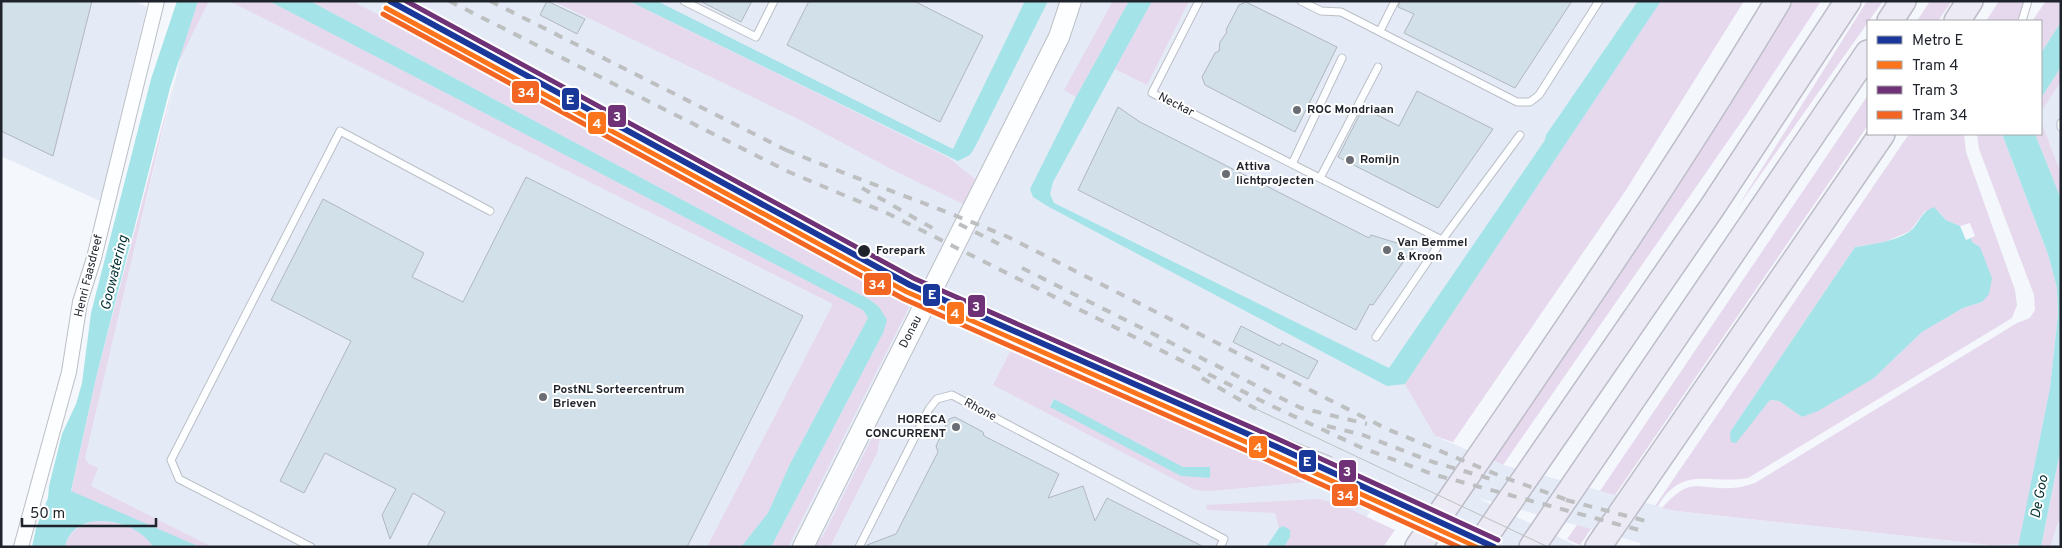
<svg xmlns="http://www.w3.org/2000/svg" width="2062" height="548" font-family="Overpass,sans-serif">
	<rect width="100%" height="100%" fill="#f4f7fc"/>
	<path fill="#e4ebf7" d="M1 1H135L147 7 100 201 1 156Z
		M194 1H1696L1428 424 1435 436 1503 465 1677 511 1990 545 2013 543 2040 547H1639L1641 543 1478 498 1579 547H1472L1377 501 1347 547H63Z
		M2061 67V199L2035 134H2041V98Z
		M2047 522H2061V547H2041Z"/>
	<path fill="#e6d8ed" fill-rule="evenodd" d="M198 1H209L177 65Z
		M229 1H269L863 310 868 318 790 464 768 513 741 547H707L833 304Z
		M310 1H352L680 171 679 173 912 301 788 547H771L883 333 879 307 870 300Z
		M553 1H629L949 158 975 179 963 204 893 170 798 119Z
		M1113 1H1129L1076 97 1064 90Z
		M1152 1H1189L1147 85 1115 69Z
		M1661 1H1744L1626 190 1453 442 1435 436 1405 384Z
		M1789 1H1821L1746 115 1503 465 1490 459Z
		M1867 1H1883L1737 208Z
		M1930 1H1952L1938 21H1917Z
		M1999 1H2030L2016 21H1986Z
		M2046 1H2061V22L2041 53V21H2032Z
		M2061 67V81L2041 112V98Z
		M175 77 85 458 88 463 98 468 91 486 212 547H200L71 492 96 378Z
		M1868 95V125L1839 168 1615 495 1600 491Z
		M2041 121 2061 174V199L2035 134H2041Z
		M1909 134H1964L1966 152 2015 290 2017 305 2012 318 1748 478C1710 485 1683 464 1658 506H1655ZM1925 211 1939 212 1946 220 1960 226 1970 223 1975 236 1971 238 1972 242 1980 247 1982 302 1963 308 1922 332 1874 378 1802 417 1779 401 1770 400 1736 442 1730 432 1855 247 1885 242 1910 231Z
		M1977 134H2002L2048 254 2057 288 2058 314 2050 388 2019 544 1990 545 1677 511 1662 508C1692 475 1695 490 1732 488 1740 488 1748 485 1755 483L2017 323 2030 318 2035 310 2034 295 1979 149Z
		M1013 346 1318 481 1211 491 1195 490 993 385ZM1053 399 1183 467H1210V478L1181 476 1050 406Z
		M879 424 880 438 877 453 830 547H815L820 537 822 538Z
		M2061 447V522H2058L2050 547H2041Z
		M1319 499 1339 504 1395 530 1383 547H1284L1290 537 1283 526 1279 528 1275 513 1207 510 1206 505Z
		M93 521C115 521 142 526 153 547H65C68 532 81 526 93 521Z
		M1577 525 1591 529 1580 545 1567 539Z"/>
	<path fill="#a4e3e8" d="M177 1H198L170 88 96 378 71 491 200 547H153C138 519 73 506 65 547H32L36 528 48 498 49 486 62 434 76 404 82 383 91 313 151 79Z
		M269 1H310L870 300 879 307 887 320 883 333 771 547H741L768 513 790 464 868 318 863 310Z
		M629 1H657L953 149 1025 1H1048L975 147 970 155 958 161Z
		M1129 1H1152L1053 182 1050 194 1054 203 1389 368 1545 140 1546 135 1638 1H1661L1405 384 1387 386 1049 207 1033 197 1030 189 1076 97Z
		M2061 22V67L2041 98V53Z
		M2002 134H2035L2061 199V447L2041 547H2018L2050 388 2058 314 2057 288 2048 254Z
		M1934 207 1946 220 1960 226 1966 240 1971 238 1972 242 1980 247 1992 278 1989 294 1982 302 1963 308 1922 332 1874 378 1818 411 1802 417 1779 401 1770 400 1736 443 1731 442 1730 432 1855 247C1873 244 1893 242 1909 232 1920 224 1919 213 1934 207Z
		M1054 399 1183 467H1210V478L1181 476 1050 407Z
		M1283 526 1290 530V537L1284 547H1266L1279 528Z"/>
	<path fill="#d1e0e9" stroke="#b1b7bc" d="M1 1H92L53 156 1 131Z
		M547 1 585 19 577 34 540 15Z
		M700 1H752L741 22Z
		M809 1H914L983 36 940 122 787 45Z
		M1400 1H1572L1515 88 1404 33 1414 14 1398 7Z
		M1246 2 1337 47 1295 132 1205 85 1202 77 1215 53 1219 51 1220 42 1227 32 1226 30 1239 5Z
		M1417 91 1493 129 1438 208 1338 157 1363 108 1399 126Z
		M1118 107 1140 122 1369 238 1371 235 1413 248 1373 305 1370 304 1356 330 1078 190Z
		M526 177 803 316 687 547H427L445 512 413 493 390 539 382 515 396 489 325 453 304 493 280 481 351 341 271 300 323 199 424 253 412 277 463 302Z
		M1241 326 1280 346 1282 343 1318 361 1308 379 1233 342Z
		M955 417 983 432 984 436 1059 474 1048 498 1083 486 1095 521 1107 498 1204 547H867V545L896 534 938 452 936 446 949 419Z"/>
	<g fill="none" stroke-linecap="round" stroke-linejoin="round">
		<g stroke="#bbbfc5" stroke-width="9">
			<path id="lane" d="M684 1 756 37 774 1
				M1199 1 1152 93 1442 240
				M1301 1 1321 11 1341 12 1517 102H1530L1539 95 1599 1
				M2022 21 2028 1
				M1380 31 1395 1
				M2061 123V127
				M1292 164 1342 58
				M1320 178 1378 67
				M1376 337 1442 240 1520 135
				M311 547 179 479 171 460 340 131 490 211
				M859 547 929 409 937 399 952 395 1224 539 1220 547"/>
		</g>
		<g stroke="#bbbfc5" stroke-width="16">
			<path id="street" d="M21 547 69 372 80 302 94 258 157 1"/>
		</g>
		<g stroke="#bbbfc5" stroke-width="22">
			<path id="secondary" d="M803 547 1059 37 1071 1"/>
		</g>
		<g stroke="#bdbdc9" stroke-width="28">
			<path id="highway" d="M1890 21 1903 1
				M1957 21 1970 1
				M1418 547C1541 367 1666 188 1778 1
				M1478 547 1713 206 1848 1
				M1532 547 1868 53
				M1598 547 1882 134"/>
		</g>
		<use href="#lane" stroke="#fdfeff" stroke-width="7"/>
		<use href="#street" stroke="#fdfeff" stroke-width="14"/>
		<use href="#secondary" stroke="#fdfeff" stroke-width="20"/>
		<use href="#highway" stroke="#eceaf4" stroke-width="25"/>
		<path stroke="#bebfc0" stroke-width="1" d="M1118 378 1225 414 1332 457
			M1256 409 1548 547"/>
		<path stroke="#bebfc0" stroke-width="4" stroke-dasharray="9 9" stroke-linecap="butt" d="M449 1 789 172 891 215 1272 406 1360 447 1432 474 1639 530
			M490 1 790 152
			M786 150C859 180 935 206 1008 237L1387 429 1503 477 1573 502
			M862 188 934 229
			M959 224 999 244
			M1022 268 1301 408 1367 424
			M1202 378 1256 409
			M1327 426 1363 435 1433 462 1491 479
			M1566 500 1646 521"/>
		<g stroke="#fff" stroke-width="9">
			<path id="tram-1" d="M386 8 907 292 1273 454 1477 547"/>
		</g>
		<g stroke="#fff" stroke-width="9">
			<path id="tram-2" d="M406 1 913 278 1280 440 1498 540"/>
		</g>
		<g stroke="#fff" stroke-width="9">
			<path id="tram-3" d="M383 14 904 299 1270 461 1459 547"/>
		</g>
		<use href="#tram-1" stroke="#fc751c" stroke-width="5"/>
		<use href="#tram-2" stroke="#703276" stroke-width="5"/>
		<use href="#tram-3" stroke="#f26522" stroke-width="5"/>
		<g stroke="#fff" stroke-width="10">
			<path id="metro-1" d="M390 1 910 285 1277 447 1494 547"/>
		</g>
		<use href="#metro-1" stroke="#1a389a" stroke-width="6"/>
	</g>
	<g fill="#6a6d74" stroke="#fff" stroke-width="2">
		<circle cx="1297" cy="110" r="5"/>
		<circle cx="1350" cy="160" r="5"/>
		<circle cx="1226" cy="174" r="5"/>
		<circle cx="1387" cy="250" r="5"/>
		<circle cx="543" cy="397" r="5"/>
		<circle cx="956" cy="427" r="5"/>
	</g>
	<circle fill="#1f232b" stroke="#fff" stroke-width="2" cx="864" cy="251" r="7"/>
	<g text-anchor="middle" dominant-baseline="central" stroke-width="4" stroke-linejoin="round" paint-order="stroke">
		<g font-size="12" fill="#1f232b" stroke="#fff">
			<text transform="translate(1176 105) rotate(27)">Neckar</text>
			<text transform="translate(89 276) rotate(-76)">Henri Faasdreef</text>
			<text transform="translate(911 332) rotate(-63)">Donau</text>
			<text transform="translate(980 410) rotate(28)">Rhone</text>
		</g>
		<g font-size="12" font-weight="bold" fill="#1f232b" stroke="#fff" text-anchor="start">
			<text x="1307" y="110">ROC Mondriaan</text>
			<text x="1360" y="160">Romijn</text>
			<text x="1236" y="167">Attiva<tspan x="1236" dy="14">lichtprojecten</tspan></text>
			<text x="1397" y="243">Van Bemmel<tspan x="1397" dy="14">&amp; Kroon</tspan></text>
			<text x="553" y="390">PostNL Sorteercentrum<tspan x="553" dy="14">Brieven</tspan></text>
			<text x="946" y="420" text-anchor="end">HORECA<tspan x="946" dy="14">CONCURRENT</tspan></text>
		</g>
		<g font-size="12" font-weight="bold" fill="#1f232b" stroke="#fff" text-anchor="start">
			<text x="876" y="251">Forepark</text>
		</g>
		<g font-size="14" font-style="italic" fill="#023032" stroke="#fff">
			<text transform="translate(115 273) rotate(-76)">Goowatering</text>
			<text transform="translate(2040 497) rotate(-79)">De Goo</text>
		</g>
	</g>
	<g stroke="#fff" stroke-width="2">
		<rect x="511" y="80" width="29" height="24" rx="5" fill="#f26522"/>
		<rect x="561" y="87" width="19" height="24" rx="5" fill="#1a389a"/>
		<rect x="607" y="104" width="20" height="24" rx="5" fill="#703276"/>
		<rect x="587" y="111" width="20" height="24" rx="5" fill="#fc751c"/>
		<rect x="863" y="272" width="29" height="24" rx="5" fill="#f26522"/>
		<rect x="922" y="283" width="19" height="24" rx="5" fill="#1a389a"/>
		<rect x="967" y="294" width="19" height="24" rx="5" fill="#703276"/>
		<rect x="946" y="301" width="19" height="24" rx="5" fill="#fc751c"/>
		<rect x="1248" y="435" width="20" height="24" rx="5" fill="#fc751c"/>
		<rect x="1298" y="449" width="19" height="24" rx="5" fill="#1a389a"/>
		<rect x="1338" y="459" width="19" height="24" rx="5" fill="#703276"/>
		<rect x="1331" y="483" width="28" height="24" rx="5" fill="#f26522"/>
	</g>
	<g font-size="14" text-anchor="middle" font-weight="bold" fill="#fff">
		<text x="526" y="97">34</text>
		<text x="570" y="104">E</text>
		<text x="617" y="121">3</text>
		<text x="597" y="128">4</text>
		<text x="877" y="289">34</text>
		<text x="932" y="299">E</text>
		<text x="976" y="311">3</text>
		<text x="955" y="318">4</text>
		<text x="1258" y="452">4</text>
		<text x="1307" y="466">E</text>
		<text x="1347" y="476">3</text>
		<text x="1345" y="500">34</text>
	</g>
	<rect width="2062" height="548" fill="none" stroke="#1f232b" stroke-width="5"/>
	<rect x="1867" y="20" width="175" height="115" fill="#ffffff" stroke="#a5a7aa"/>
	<rect x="1877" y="36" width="25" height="8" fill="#1a389a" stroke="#a5a7aa"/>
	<text x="1912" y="45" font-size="15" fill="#1f232b">Metro E</text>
	<rect x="1877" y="61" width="25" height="8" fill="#fc751c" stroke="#a5a7aa"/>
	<text x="1912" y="70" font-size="15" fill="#1f232b">Tram 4</text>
	<rect x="1877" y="86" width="25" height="8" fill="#703276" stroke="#a5a7aa"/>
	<text x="1912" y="95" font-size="15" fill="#1f232b">Tram 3</text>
	<rect x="1877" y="111" width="25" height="8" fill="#f26522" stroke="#a5a7aa"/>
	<text x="1912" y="120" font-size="15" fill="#1f232b">Tram 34</text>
	<path d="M22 518v8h134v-8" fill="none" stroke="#1f232b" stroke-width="2.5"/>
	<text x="30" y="518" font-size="15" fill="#1f232b" stroke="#ffffff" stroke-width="4" paint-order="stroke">50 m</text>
</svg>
